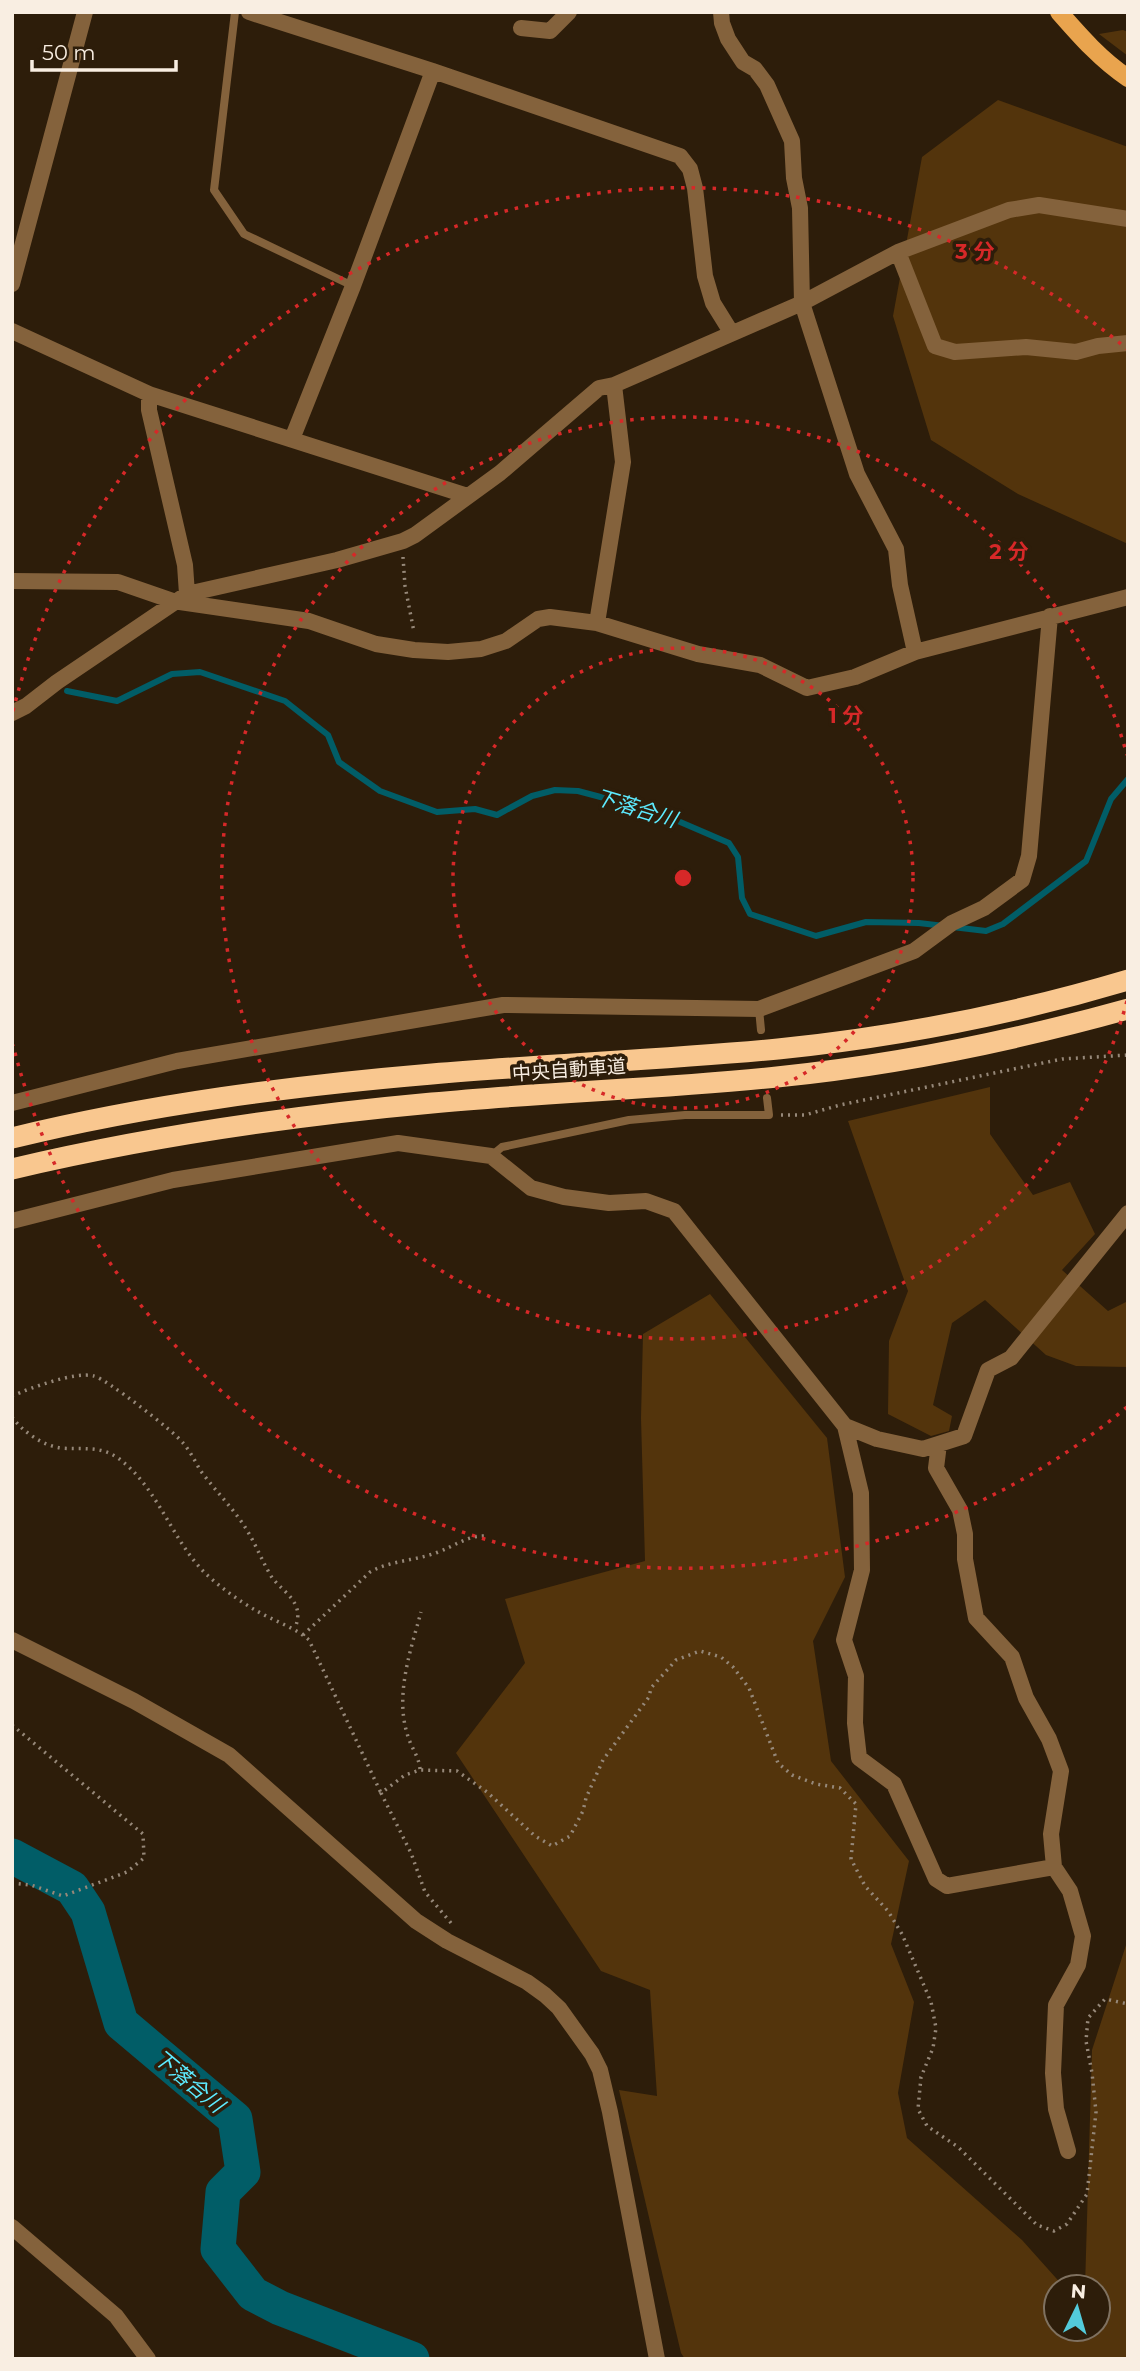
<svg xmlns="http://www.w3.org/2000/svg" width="1140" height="2371" font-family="Montserrat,'Noto Sans JP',sans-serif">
	<rect width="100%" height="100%" fill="#2d1d0a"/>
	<path fill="#53340c" d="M1123 30 1128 32V56L1099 34Z
		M998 100 1128 147V544L1018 494 931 440 893 316 922 157Z
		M990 1087V1134L1033 1195 1070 1182 1095 1234 1062 1270 1108 1311 1128 1301V1367L1076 1366 1046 1355 985 1300 952 1323 933 1405 952 1416 949 1431 931 1436 888 1414 889 1341 908 1291 848 1121Z
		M710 1294 827 1438 845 1577 813 1641 831 1761 909 1861 891 1944 914 2002 898 2093 907 2138 1022 2240 1064 2287H1056V2329H1098V2287H1085L1092 2050 1128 1939V2359H685L681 2353 619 2090 657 2096 650 1990 601 1971 456 1753 525 1663 505 1599 645 1561 641 1418 643 1334Z"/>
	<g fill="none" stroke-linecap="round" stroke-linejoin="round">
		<path stroke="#015d67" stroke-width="6" d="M67 691 117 701 172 674 200 672 285 701 328 735 339 762 380 791 437 812 475 809 497 815 532 796 555 790 578 791 657 812 729 843 738 857 742 898 750 914 816 936 866 922 919 923 986 931 1003 924 1086 861 1111 799 1128 779"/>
		<path stroke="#015d67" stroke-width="35" d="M12 1856 72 1888 88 1912 121 2023 235 2119 243 2172 223 2192 218 2249 253 2294 280 2308 412 2359"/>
		<path stroke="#968879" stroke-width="3.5" stroke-dasharray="2 5" stroke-linecap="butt" d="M403 557 405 586 414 632
			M781 1115H805L840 1105 1062 1059 1128 1055
			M12 1396C30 1388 76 1371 94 1376 105 1378 175 1432 183 1443 190 1451 195 1461 200 1470 214 1489 230 1505 243 1524 254 1540 261 1559 271 1576 279 1588 293 1595 297 1609 299 1616 297 1622 295 1629
			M12 1417C22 1431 43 1446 61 1448 82 1450 99 1445 118 1458 158 1487 171 1539 205 1573 220 1587 239 1601 257 1611 274 1621 294 1627 309 1640L381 1793
			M303 1635 370 1572C391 1560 416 1561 438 1552 455 1546 466 1536 484 1536
			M12 1725 143 1834 144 1858 127 1872 63 1896 31 1885 12 1883
			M420 1769C419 1756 410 1746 407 1733 395 1694 411 1649 421 1612
			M451 1923 425 1892 411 1853 381 1793 405 1775 420 1770 457 1771 487 1792 535 1836 552 1846 570 1836 583 1811 586 1798 603 1760 649 1697 651 1688 676 1660 700 1651 721 1657 733 1667 749 1688 778 1763 792 1775 816 1784 840 1788 856 1804 851 1859 865 1886 888 1911 902 1934 931 2002 936 2028 933 2048 921 2077 918 2109 927 2126 958 2147 1037 2225 1054 2231 1067 2224 1087 2194 1096 2112 1092 2073 1086 2041 1088 2018 1105 1999 1128 2004"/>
		<path stroke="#84623c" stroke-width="8" d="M235 12 214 190 244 234 353 286
			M759 1009 761 1030
			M491 1156 502 1147 629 1120 685 1115H769L767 1098"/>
		<path stroke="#84623c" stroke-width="16" d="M249 12 433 71 680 156 690 169 695 188 705 276 713 303 731 332
			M721 12 722 23 728 39 743 62 755 69 767 85 792 141 794 178 800 208 802 303 857 474 896 549 900 585 915 652
			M521 28 550 31 569 12
			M898 252 935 346 955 352 1026 347 1076 352 1098 346 1128 343
			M12 284 85 12
			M12 331 149 394 468 496
			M149 394V410L185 565 187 594
			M292 439 353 286 433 71
			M12 581 118 582 173 601 309 621 376 644 414 650 448 652 481 649 506 641 538 619 550 617 597 623 698 654 760 665 807 688 855 677 915 652 1128 597
			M597 623 623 462 614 385
			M12 713 26 706 57 682 187 594 337 560 403 541 415 535 500 473 599 388 614 385 802 303 898 252 1009 210 1039 205 1128 219
			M12 1103 177 1061 503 1005 759 1009 914 951 952 923 984 908 1022 880 1029 856 1050 616
			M12 1221 173 1180 398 1143 491 1156 531 1188 564 1197 609 1203 646 1201 674 1211 845 1426 877 1439 923 1449 964 1436 988 1370 1011 1358 1128 1213
			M845 1426 861 1493 862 1570 844 1640 856 1676 855 1723 859 1758 894 1784 936 1879 947 1886 1054 1867
			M939 1444 936 1468 960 1510 965 1534V1559L976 1618 1012 1657 1026 1698 1049 1739 1061 1771 1051 1834 1054 1867 1070 1891 1083 1936 1078 1965 1056 2005 1053 2073 1056 2109 1068 2151
			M12 1640 134 1701 229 1755 416 1921 447 1941 527 1982 545 1995 559 2008 592 2054 600 2070 610 2112 657 2359
			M12 2227 116 2316 148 2359"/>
		<path stroke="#e9a44e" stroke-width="18" d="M1059 12C1080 36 1101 60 1128 78"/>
		<path stroke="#f9c78f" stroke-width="21" d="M12 1138C151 1104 291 1086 432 1074 547 1064 663 1060 778 1049 896 1037 1014 1014 1128 980
			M12 1169C151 1136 290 1116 432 1103 547 1092 663 1089 777 1077 896 1065 1013 1041 1128 1009"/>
	</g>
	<g fill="none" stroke="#d62828" stroke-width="3.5" stroke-dasharray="3.5 7">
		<circle cx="683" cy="878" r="230"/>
		<path d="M1127 1001A461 461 0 1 1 1127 755"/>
		<path d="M1127 1407A691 691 0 0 1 13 1045M13 711A691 691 0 0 1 1127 349"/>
	</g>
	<g text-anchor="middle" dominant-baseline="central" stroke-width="7" stroke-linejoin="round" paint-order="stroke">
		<g font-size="19" fill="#f9eee2" stroke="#2d1d0a">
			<text transform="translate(569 1070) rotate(-4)">中央自動車道</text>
		</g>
		<g font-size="21" font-style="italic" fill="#5debff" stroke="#2d1d0a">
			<text transform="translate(636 808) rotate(17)">下落合川</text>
			<text transform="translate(189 2081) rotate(40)">下落合川</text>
		</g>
	</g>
	<circle cx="683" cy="878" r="10" fill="#d62828" stroke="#2d1d0a" stroke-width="3.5"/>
	<g font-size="21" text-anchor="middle" font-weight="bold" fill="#d62828" stroke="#2d1d0a" stroke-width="7" stroke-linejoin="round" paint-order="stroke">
		<text x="975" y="259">3 分</text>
		<text x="1009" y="559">2 分</text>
		<text x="846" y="723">1 分</text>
	</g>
	<rect width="1140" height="2371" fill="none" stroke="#f9eee2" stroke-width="28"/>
	<g transform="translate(1077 2308) rotate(5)"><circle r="33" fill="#2d1d0a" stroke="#7f7160" stroke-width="2"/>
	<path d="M0-5L12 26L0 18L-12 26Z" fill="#53cbdb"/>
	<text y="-10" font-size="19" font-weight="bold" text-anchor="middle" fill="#f9eee2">N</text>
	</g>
	<path d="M32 60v10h144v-10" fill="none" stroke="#f9eee2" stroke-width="3.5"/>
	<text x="42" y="60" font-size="21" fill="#f9eee2" stroke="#2d1d0a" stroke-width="5" paint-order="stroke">50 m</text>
</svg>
